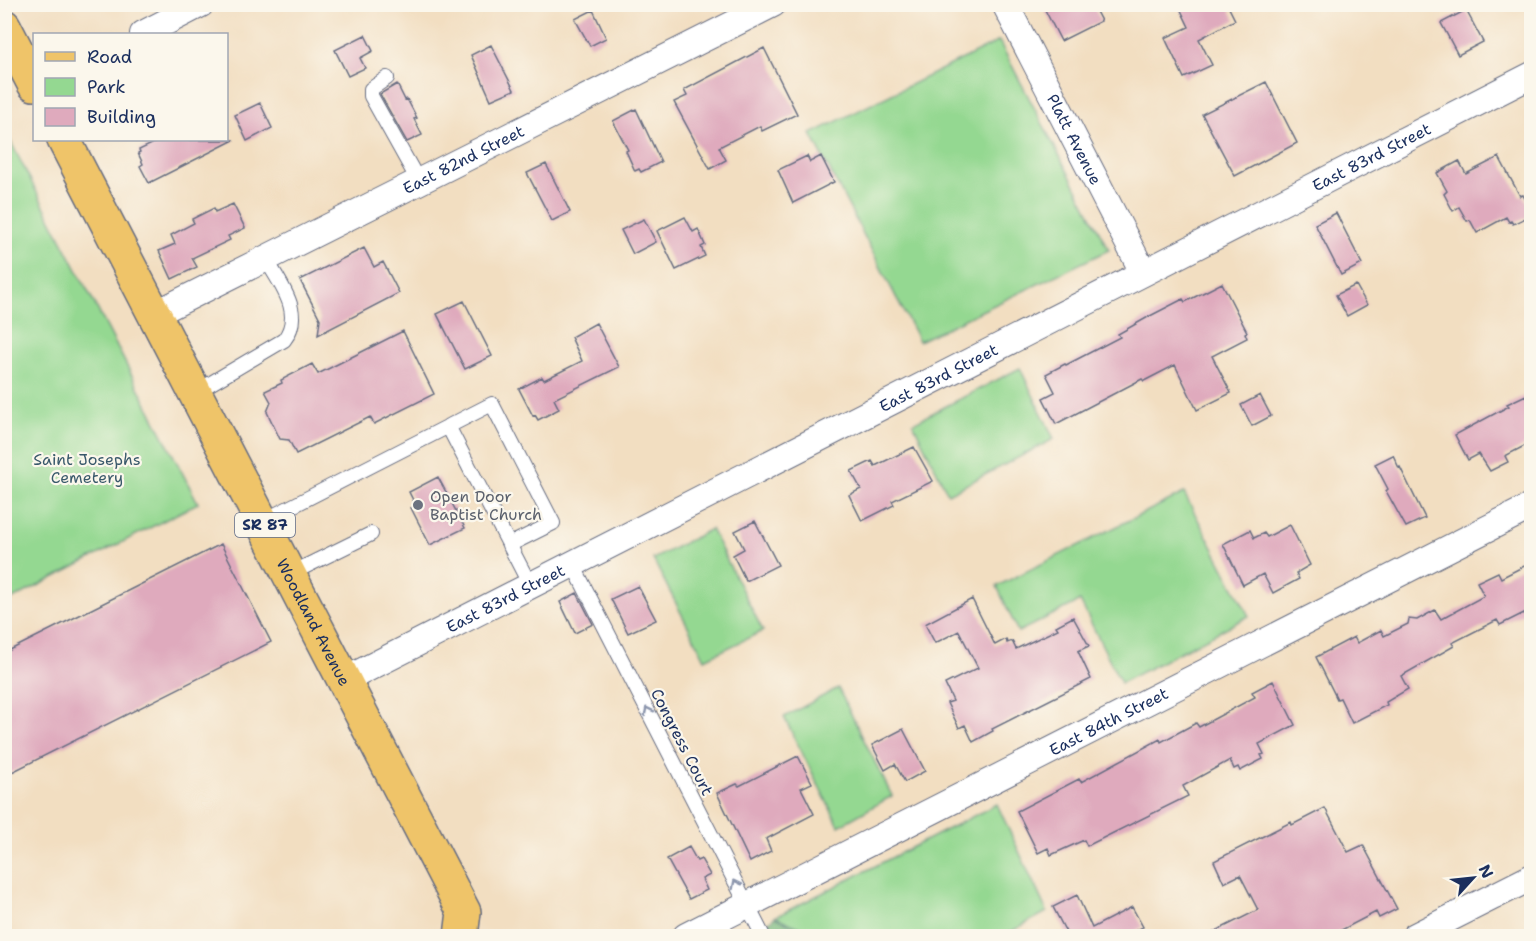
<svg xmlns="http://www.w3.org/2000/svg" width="1536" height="941" font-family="'Shantell Sans',sans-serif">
	<rect width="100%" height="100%" fill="#fbf7ec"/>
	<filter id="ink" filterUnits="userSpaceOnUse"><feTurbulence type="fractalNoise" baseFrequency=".0167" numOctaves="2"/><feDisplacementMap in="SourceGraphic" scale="12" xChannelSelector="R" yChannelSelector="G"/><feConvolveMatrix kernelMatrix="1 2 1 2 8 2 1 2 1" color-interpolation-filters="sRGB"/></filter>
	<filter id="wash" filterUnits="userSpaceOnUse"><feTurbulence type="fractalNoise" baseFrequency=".008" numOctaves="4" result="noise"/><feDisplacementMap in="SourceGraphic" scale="24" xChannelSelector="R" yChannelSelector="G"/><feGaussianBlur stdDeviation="1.35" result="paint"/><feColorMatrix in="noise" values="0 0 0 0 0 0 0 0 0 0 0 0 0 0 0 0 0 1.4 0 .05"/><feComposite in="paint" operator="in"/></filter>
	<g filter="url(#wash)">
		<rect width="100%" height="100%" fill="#f2dec1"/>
		<path fill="#94d891" stroke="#588478" stroke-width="1.5" d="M999 41 1109 250 919 341 811 134Z
			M4 129 198 503 5 603H4Z
			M1020 368 1054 439 948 494 913 423Z
			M1184 493 1249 616 1121 683 1080 601 1018 632 997 586Z
			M711 529 763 631 705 659 653 559Z
			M838 688 892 796 839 826 784 717Z
			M997 804 1047 912 1003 936H819L775 917Z"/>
		<path fill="#77b87b" stroke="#49746c" stroke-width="1.5" d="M775 917 819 936H773L767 924Z"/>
		<g id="blocks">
			<path fill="#dfaabd" d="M1042 4H1092L1101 21 1061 41Z
				M1178 4H1227L1235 20 1199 39 1212 65 1184 78 1165 38 1189 27Z
				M593 10 606 38 590 46 575 19Z
				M1466 10 1483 42 1458 55 1441 23Z
				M365 35 373 51 360 58 365 68 348 76 335 50Z
				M491 45 514 90 491 100 471 55Z
				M764 48 797 114 762 131 760 126 719 147 726 160 710 169 674 102 687 96 684 90Z
				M1266 82 1297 143 1235 176 1202 114Z
				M397 84 405 100 407 99 417 118 414 119 422 135 407 142 380 94Z
				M260 103 272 128 247 141 235 115Z
				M636 109 661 162 641 172 639 169 635 171 626 151 628 150 613 121Z
				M160 140H234L149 183 140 166 143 164 138 153 140 152 139 150Z
				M807 156 810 162 821 156 834 182 793 203 778 170Z
				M1499 157 1520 196 1523 195 1532 210V215L1513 224 1511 221 1509 222 1506 217 1477 233 1470 220 1467 221 1459 207 1453 211 1444 194 1447 191 1437 173 1459 161 1466 174Z
				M546 164 570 212 552 221 527 173Z
				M233 204 245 228 228 236 230 240 192 258 197 267 172 279 159 251 175 244 171 235 194 223 192 219 214 208 215 212Z
				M1336 213 1362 264 1341 275 1315 224Z
				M685 217 693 232 698 229 705 245 701 247 705 256 676 270 657 231Z
				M644 219 656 242 633 254 621 230Z
				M364 248 374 267 383 262 399 293 318 335 320 319 300 280Z
				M1222 283 1247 332 1245 333 1247 338 1212 356 1231 393 1197 410 1175 365 1144 381 1142 379 1056 424 1043 398 1055 392 1046 374 1065 364 1066 365 1120 337 1118 334 1150 316 1183 299 1185 302Z
				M1356 285 1367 305 1347 316 1336 295Z
				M464 301 492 356 465 369 437 314Z
				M596 323 619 367 554 399 559 409 538 420 535 415 533 416 519 389 542 377 544 380 582 361 571 337Z
				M403 331 434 394 374 424 370 417 296 454 289 440 280 439 267 412 271 402 265 391 282 383 281 380 312 364 318 374Z
				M1260 395 1271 416 1252 426 1241 405Z
				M1526 395 1532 405V442L1505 456 1508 462 1490 471 1479 454 1468 460 1455 435 1509 406 1507 404Z
				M914 447 933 481 892 501 894 505 862 521 849 495 861 489 851 471 872 461 875 466Z
				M1393 455 1399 468 1400 467 1425 518 1406 527 1386 491 1388 489 1375 464Z
				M438 477 465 528 430 545 411 508 416 506 409 492Z
				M755 521 778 565 746 581 733 555 744 549 735 531Z
				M1290 525 1310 565 1296 573 1299 579 1273 593 1263 574 1243 585 1223 544 1250 530 1254 538 1264 533 1267 537Z
				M221 544 271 642 4 776V653Z
				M1532 562V609L1500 625 1497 620 1452 643 1454 646 1401 676 1408 689 1386 702 1387 705 1352 723 1340 698 1337 699 1316 657 1354 637 1357 643 1381 630 1384 636 1408 624 1409 619 1417 620 1435 610 1441 619 1484 596 1477 582 1498 572 1501 578Z
				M638 586 656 620 628 633 611 599Z
				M577 593 593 624 575 633 560 602Z
				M972 599 995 645 1006 639 1007 643 1012 641 1016 649 1058 629 1056 626 1073 617 1089 646 1078 651 1091 679 992 729 993 731 973 742 965 725 959 728 947 703 953 701 945 684 978 668 959 631 935 643 925 624Z
				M1273 681 1295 725 1259 744 1264 754 1261 755 1263 759 1240 771 1238 767 1234 769 1230 760 1183 786 1188 796 1087 846 1084 840 1051 855 1048 848 1038 853 1017 811 1079 779 1081 782 1160 739 1161 742 1196 723 1199 727 1255 697 1252 692Z
				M903 729 925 771 905 782 895 764 885 770 872 745Z
				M798 756 812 783 801 788 814 814 766 839 771 851 750 862 717 793 737 784 739 786Z
				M1325 808 1348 852 1363 845 1397 909 1379 918 1376 912 1330 936H1206L1258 910 1240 875 1224 883 1214 861 1291 822 1292 825Z
				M689 847 697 861 701 859 710 875 702 879 707 890 689 899 667 859Z
				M1077 895 1092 928 1132 907 1143 927 1125 936H1068L1053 907Z"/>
		</g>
	</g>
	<g filter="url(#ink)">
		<use href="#blocks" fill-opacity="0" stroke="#666c81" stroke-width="1.5"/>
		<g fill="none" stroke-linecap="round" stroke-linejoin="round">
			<g stroke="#666c81" stroke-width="16">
				<path id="lane" d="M387 78 371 89V96L419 182
					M196 392 284 340C305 313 280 284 266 259
					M448 426 530 585
					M263 521 492 404 553 523 509 545
					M572 563 763 936
					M290 574 371 534"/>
			</g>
			<g stroke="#666c81" stroke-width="28">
				<g id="street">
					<path id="s1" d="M1005 4 1143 272"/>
					<path d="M143 34 201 4"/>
					<path id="s2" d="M155 314 773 4"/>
					<path id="s3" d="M345 680 1532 75"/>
					<path id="s4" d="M686 936 1532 506"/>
					<path d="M1415 936 1532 877"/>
				</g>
			</g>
			<g stroke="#666c81" stroke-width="36">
				<g id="primary">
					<path d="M4 26 34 84"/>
					<path id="s5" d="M64 140 464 912 461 936"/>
				</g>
			</g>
			<use href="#lane" stroke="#fff" stroke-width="14"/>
			<use href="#street" stroke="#fff" stroke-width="26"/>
			<use href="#primary" stroke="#efc469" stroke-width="33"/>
		</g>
		<defs><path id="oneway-chevron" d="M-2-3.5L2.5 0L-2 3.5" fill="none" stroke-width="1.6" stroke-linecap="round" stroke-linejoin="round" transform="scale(1.5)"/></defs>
		<g stroke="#8d97ae">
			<use href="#oneway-chevron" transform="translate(648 711) rotate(-117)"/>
			<use href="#oneway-chevron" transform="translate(736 884) rotate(-117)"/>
		</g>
	</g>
	<circle fill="#6b7280" stroke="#fbf7ec" stroke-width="2" cx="418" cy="505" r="6"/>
	<g text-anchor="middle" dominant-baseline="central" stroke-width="4.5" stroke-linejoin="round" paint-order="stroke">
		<rect fill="#fbf7ec" stroke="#5e6b89" stroke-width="1.5" x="235" y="513" width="60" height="24" rx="4.5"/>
		<g font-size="15" font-weight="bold" fill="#1b2f5e">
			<text x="265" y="525">SR 87</text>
		</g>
		<g font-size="16" fill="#1b2f5e" stroke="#fbf7ec">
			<text stroke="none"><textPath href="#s1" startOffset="152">Platt Avenue</textPath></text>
			<text stroke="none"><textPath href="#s3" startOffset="1152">East 83rd Street</textPath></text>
			<text stroke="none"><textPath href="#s2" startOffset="345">East 82nd Street</textPath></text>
			<text stroke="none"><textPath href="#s3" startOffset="666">East 83rd Street</textPath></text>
			<text stroke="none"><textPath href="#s3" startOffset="180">East 83rd Street</textPath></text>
			<text stroke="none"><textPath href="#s5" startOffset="543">Woodland Avenue</textPath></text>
			<text stroke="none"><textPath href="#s4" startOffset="474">East 84th Street</textPath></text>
			<text transform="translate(682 742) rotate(63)">Congress Court</text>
		</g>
		<g font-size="16" fill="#39596b" stroke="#fbf7ec">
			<text x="87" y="459">Saint Josephs<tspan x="87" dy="18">Cemetery</tspan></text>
		</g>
		<g font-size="16" fill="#5b616d" stroke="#fbf7ec" text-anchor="start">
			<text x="430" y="496">Open Door<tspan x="430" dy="18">Baptist Church</tspan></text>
		</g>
	</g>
	<rect width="1536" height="941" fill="none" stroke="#fbf7ec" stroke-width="24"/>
	<rect x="33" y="33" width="195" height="108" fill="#fbf7ec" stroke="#a1a7b3" stroke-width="1.5"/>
	<rect x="45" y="52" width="30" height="9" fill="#efc469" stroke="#a1a7b3" stroke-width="1.5"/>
	<text x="87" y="63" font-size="18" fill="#1b2f5e">Road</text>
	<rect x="45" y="78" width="30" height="18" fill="#94d891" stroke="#a1a7b3" stroke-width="1.5"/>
	<text x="87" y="93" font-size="18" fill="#1b2f5e">Park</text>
	<rect x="45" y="108" width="30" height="18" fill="#dfaabd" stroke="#a1a7b3" stroke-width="1.5"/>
	<text x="87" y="123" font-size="18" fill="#1b2f5e">Building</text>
	<g transform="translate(1473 878) rotate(63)" stroke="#fbf7ec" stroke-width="4.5" paint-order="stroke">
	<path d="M0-4.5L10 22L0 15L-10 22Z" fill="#1b2f5e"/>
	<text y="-9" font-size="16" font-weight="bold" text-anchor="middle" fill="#1b2f5e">N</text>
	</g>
</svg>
